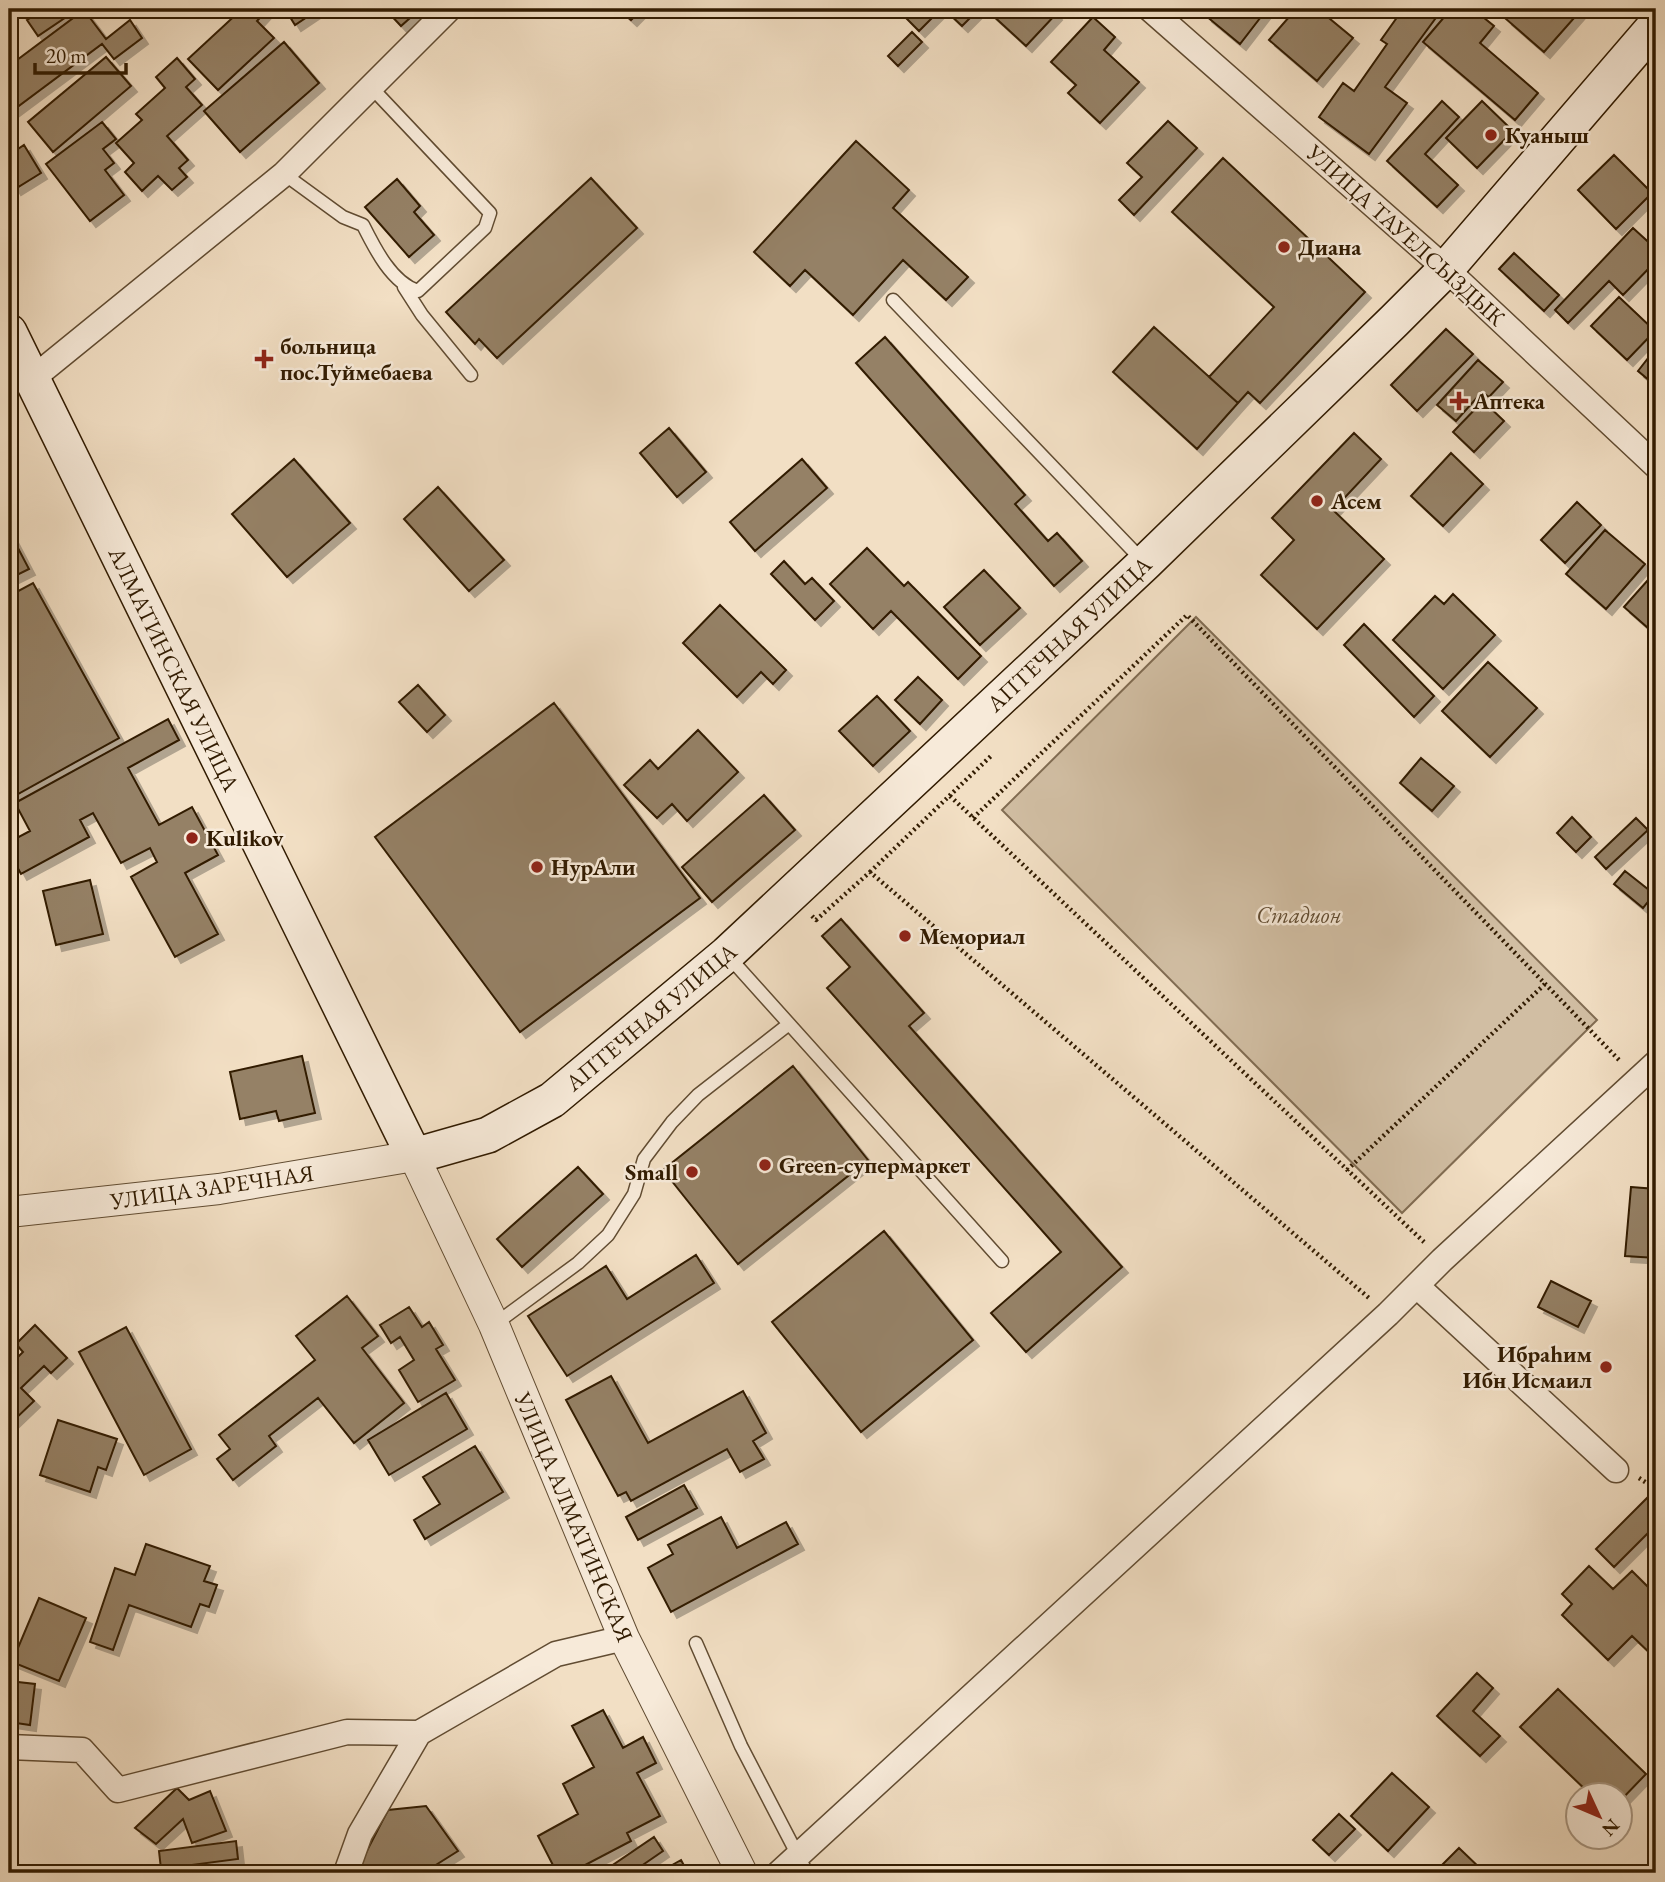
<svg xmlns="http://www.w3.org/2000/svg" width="1665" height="1882" font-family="'EB Garamond',serif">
	<defs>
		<filter id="shadow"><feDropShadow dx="6" dy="6" stdDeviation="0" flood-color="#0004"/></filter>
	</defs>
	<rect width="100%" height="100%" fill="#f2dfc4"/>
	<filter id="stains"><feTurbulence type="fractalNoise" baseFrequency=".00286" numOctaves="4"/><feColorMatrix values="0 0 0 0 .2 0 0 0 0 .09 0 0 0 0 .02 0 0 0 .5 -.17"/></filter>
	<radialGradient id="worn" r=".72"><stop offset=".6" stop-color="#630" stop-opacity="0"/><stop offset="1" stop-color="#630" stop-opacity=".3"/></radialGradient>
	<path fill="#d1bea3" stroke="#816c52" stroke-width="2" d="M1196 617 1597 1020 1402 1213 1002 810Z"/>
	<path fill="#958166" stroke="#311b01" stroke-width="2" filter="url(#shadow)" d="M45 9H78L38 36 27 20Z
		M242 9H268L257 21 274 38 218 90 188 59Z
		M285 9H319L295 25Z
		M385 9H419V10L401 26Z
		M619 9H642L631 20Z
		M913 9H941L919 31 905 17Z
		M944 9H979L962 26Z
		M991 9H1050L1056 14 1026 46 989 12Z
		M1212 9H1267L1240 44 1206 16Z
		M1296 9H1318L1353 38 1317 81 1269 40Z
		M1403 9H1429L1438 15 1385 87 1407 103 1369 154 1319 117 1343 83 1354 91 1387 44 1381 40Z
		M1451 9H1473L1494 26 1480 43 1538 93 1515 120 1423 42Z
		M1515 9H1582L1544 52 1506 19Z
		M84 10 106 39 130 20 142 38 114 59 102 44 12 111 9 107V66Z
		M1093 17 1115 37 1104 50 1139 82 1100 123 1068 93 1076 85 1051 62Z
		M912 32 922 42 898 66 888 56Z
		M284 42 319 83 240 152 204 111Z
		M106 57 131 86 53 152 28 122Z
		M177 58 195 79 186 87 202 105 167 136 188 160 179 168 187 177 172 190 158 176 142 191 125 172 134 163 116 143 142 120 136 114 165 88 156 77Z
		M1442 101 1459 117 1425 154 1458 185 1437 207 1387 161Z
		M1482 101 1513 131 1477 168 1446 138Z
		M1168 121 1197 148 1134 215 1119 200 1142 177 1127 163Z
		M102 122 116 139 103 149 114 163 105 170 124 195 90 221 46 164Z
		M856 141 909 190 893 208 968 277 946 300 903 260 853 315 805 270 790 286 754 252Z
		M24 145 41 173 15 189 9 178V155Z
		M1614 155 1652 193 1616 229 1578 190Z
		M1223 158 1365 292 1260 403 1248 392 1238 403 1209 377 1274 307 1172 212Z
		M591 178 637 228 497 358 479 339 475 344 446 312Z
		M397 179 420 206 414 212 434 235 409 257 365 207Z
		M1633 228 1656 249V261L1623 295 1609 281 1568 323 1555 310Z
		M1514 253 1559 295 1544 311 1499 269Z
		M1619 297 1655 331 1627 360 1591 326Z
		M1154 327 1238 403 1197 449 1113 372Z
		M1446 329 1473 354 1417 411 1391 385Z
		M885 337 1025 495 1015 504 1048 541 1057 533 1082 561 1054 586 856 363Z
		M1656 348V386L1638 371Z
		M1478 360 1503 382 1489 397 1482 392 1456 421 1437 405Z
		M1483 401 1504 421 1474 452 1453 432Z
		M669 428 706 472 677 497 640 453Z
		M1354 433 1381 459 1333 510 1384 559 1317 629 1261 575 1294 540 1272 518Z
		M1451 453 1483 484 1443 526 1411 496Z
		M294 459 350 523 287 577 232 514Z
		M802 459 827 488 755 551 730 522Z
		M438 487 504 560 469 591 404 519Z
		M1577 502 1601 525 1565 563 1541 540Z
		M1605 530 1645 564 1606 609 1566 574Z
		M9 531 29 569 9 579Z
		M867 548 904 586 908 582 981 656 958 679 891 611 873 629 830 584Z
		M784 561 805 584 812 578 834 601 815 620 771 574Z
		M984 570 1020 608 980 645 944 607Z
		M1655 572 1656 619 1648 628 1624 607Z
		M33 583 119 738 9 799V615L15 612 9 596Z
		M1453 594 1495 635 1443 689 1393 640 1435 596 1444 604Z
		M720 605 786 670 773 684 761 672 737 697 683 643Z
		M1364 624 1434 696 1414 717 1344 645Z
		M1488 662 1537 708 1490 757 1442 711Z
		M918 677 942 700 920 724 895 700Z
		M418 685 445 715 427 732 399 702Z
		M877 696 910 731 873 766 839 731Z
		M554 703 700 898 520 1032 375 837Z
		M168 719 179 740 128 768 159 825 192 807 218 855 185 873 218 934 175 957 131 877 157 862 150 848 121 863 93 813 80 820 89 837 21 874 9 852V842L30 831 15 803Z
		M698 730 738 772 687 821 672 804 657 818 624 785 650 760 658 769Z
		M1421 758 1454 786 1432 811 1400 783Z
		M764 795 795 830 712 902 682 867Z
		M1572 817 1591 837 1576 852 1557 833Z
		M1636 818 1648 830 1606 869 1595 857Z
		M1625 871 1654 894 1643 908 1614 884Z
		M90 880 103 934 56 945 43 891Z
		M841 919 924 1013 909 1026 1122 1267 1026 1352 991 1313 1061 1252 827 988 850 967 822 936Z
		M302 1056 315 1113 279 1121 276 1111 240 1119 230 1072Z
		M793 1066 868 1160 738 1264 663 1170Z
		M578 1167 603 1194 522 1267 497 1239Z
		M1631 1187 1656 1189V1258L1625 1256Z
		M884 1231 973 1340 861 1432 772 1322Z
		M696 1255 714 1283 567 1376 528 1316 606 1266 627 1299Z
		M1551 1281 1591 1301 1578 1327 1538 1307Z
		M347 1296 378 1336 362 1348 404 1403 354 1443 318 1398 269 1436 276 1446 233 1480 217 1459 230 1449 219 1435 315 1360 296 1336Z
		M409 1307 422 1327 429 1322 443 1345 436 1349 455 1380 418 1402 399 1370 414 1360 400 1337 391 1343 380 1325Z
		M35 1325 67 1358 51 1373 44 1366 21 1388 34 1401 9 1425V1366L23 1352 16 1344Z
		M126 1327 191 1449 144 1475 79 1352Z
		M611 1376 648 1443 743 1391 766 1433 753 1441 764 1459 740 1472 727 1449 631 1501 626 1492 618 1496 566 1400Z
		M446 1393 467 1429 389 1475 368 1440Z
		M58 1420 117 1439 106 1470 98 1467 90 1492 40 1475Z
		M475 1446 503 1492 425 1539 414 1520 440 1504 423 1477Z
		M684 1485 697 1508 638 1540 626 1517Z
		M1650 1495 1656 1501V1525L1614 1567 1596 1549Z
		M721 1517 737 1548 786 1522 798 1544 671 1612 648 1568 673 1554 668 1545Z
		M146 1544 210 1566 204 1581 217 1585 209 1607 200 1604 191 1627 129 1605 113 1650 90 1642 115 1568 135 1575Z
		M1589 1566 1613 1589 1632 1571 1656 1595V1659L1632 1636 1608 1660 1562 1615 1572 1604 1562 1594Z
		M39 1598 86 1618 59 1681 12 1662Z
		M1477 1673 1493 1688 1473 1711 1500 1736 1480 1756 1437 1716Z
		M9 1681 35 1684 30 1725 9 1722Z
		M1558 1689 1646 1774 1620 1801V1794H1590L1520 1727Z
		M603 1710 623 1748 643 1737 656 1763 637 1773 660 1816 627 1833 631 1841 570 1873H557L538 1836 578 1814 563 1784 594 1767 572 1726Z
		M1392 1773 1429 1807 1388 1851 1351 1816Z
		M177 1788 189 1800 210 1791 226 1831 192 1843 183 1819 156 1844 135 1828Z
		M426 1806 458 1851 423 1873H362L358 1868 388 1810Z
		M1339 1814 1355 1829 1329 1855 1313 1840Z
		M654 1837 663 1851 631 1873H601Z
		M236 1841 238 1859 161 1869 159 1851Z
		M1459 1848 1485 1873H1434Z
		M681 1860 688 1873H658Z"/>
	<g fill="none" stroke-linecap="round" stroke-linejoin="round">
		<g stroke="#614c32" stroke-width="15">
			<path id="service" d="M284 174 343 217 363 225C375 249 392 283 418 291L485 228 490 213 371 87
				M404 287 422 315 471 375
				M893 300 1142 560
				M729 957 1002 1261
				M495 1324 578 1263 608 1235 634 1194 644 1159 672 1122 698 1095 789 1024
				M696 1643 741 1746 807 1873"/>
		</g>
		<g stroke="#614c32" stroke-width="27">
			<path id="minor" d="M1150 9 1446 269 1656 466
				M32 379 284 174 449 9
				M1417 1286 1616 1470
				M9 1747 82 1750 118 1790 347 1732 419 1733
				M346 1873 360 1834 419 1733 556 1654 624 1638
				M779 1873 1388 1314 1442 1260 1656 1063"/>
		</g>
		<g stroke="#614c32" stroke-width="32">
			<path id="tertiary" d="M9 1212 219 1189 414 1156 494 1325 624 1638 742 1873"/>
		</g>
		<g stroke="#311b01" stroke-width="38">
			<path id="secondary" d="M9 332 414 1156 488 1135 552 1100 727 954 1145 563 1394 321 1446 269 1656 25"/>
		</g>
		<path stroke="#311b01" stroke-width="4.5" stroke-dasharray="2 3.5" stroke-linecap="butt" d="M950 796 1424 1242
			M973 818 1187 615 1620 1061
			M870 872 993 754
			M812 916 816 920 870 872 1369 1298
			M1347 1170 1545 984
			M1639 1478 1656 1489"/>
		<use href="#service" stroke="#f7ead9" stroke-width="12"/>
		<use href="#minor" stroke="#f7ead9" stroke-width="24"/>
		<use href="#tertiary" stroke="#f7ead9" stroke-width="30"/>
		<use href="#secondary" stroke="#f7ead9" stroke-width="35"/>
	</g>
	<g fill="#8f2418" stroke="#f7ead9" stroke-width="2.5">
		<circle cx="1491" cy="135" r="7"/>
		<circle cx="1284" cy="247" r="7"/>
		<path d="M260.5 348.5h7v7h7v7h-7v7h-7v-7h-7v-7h7z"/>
		<path d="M1455.5 390.5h7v7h7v7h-7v7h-7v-7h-7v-7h7z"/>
		<circle cx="1317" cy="501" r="7"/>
		<circle cx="192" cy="838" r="7"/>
		<circle cx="537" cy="867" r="7"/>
		<circle cx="905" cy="936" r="7"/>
		<circle cx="765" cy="1165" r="7"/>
		<circle cx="692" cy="1172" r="7"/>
		<circle cx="1606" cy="1367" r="7"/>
	</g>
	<g text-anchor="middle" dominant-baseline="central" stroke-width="5" stroke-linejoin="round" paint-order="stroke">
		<g font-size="23" font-weight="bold" fill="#311b01" stroke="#f7ead9" text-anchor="start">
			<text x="1505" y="135">Куаныш</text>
			<text x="1298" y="247">Диана</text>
			<text x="280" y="346">больница<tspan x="280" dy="26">пос.Туймебаева</tspan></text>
			<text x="1473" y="401">Аптека</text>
			<text x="1331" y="501">Асем</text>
			<text x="206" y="838">Kulikov</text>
			<text x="551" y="867">НурАли</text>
			<text x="919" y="936">Мемориал</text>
			<text x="779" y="1165">Green-супермаркет</text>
			<text x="678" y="1172" text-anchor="end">Small</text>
			<text x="1592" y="1354" text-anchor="end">Ибраһим<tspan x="1592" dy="26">Ибн Исмаил</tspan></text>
		</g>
		<g font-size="23" fill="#311b01" stroke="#f7ead9">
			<text transform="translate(1406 235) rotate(42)">УЛИЦА ТАУЕЛСЫЗДЫК</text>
			<text transform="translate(1069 634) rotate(-43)">АПТЕЧНАЯ УЛИЦА</text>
			<text transform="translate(174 669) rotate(64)">АЛМАТИНСКАЯ УЛИЦА</text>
			<text transform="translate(651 1017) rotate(-40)">АПТЕЧНАЯ УЛИЦА</text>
			<text transform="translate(212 1187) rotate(-8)">УЛИЦА ЗАРЕЧНАЯ</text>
			<text transform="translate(574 1517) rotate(67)">УЛИЦА АЛМАТИНСКАЯ</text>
		</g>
		<g font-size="23" font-style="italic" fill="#614c32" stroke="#f7ead9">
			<text x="1299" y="915">Стадион</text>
		</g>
	</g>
	<rect width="1665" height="1882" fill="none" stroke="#f2dfc4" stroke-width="35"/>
	<rect x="10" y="10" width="1644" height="1861" fill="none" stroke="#311b01" stroke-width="3.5"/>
	<rect x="18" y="18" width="1630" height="1847" fill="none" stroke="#311b01" stroke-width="2"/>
	<g transform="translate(1599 1816) rotate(134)"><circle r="33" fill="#f7ead9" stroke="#a89783" stroke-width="2"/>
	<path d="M0-5L12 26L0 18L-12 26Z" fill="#8f2418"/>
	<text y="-10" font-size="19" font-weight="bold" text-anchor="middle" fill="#311b01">N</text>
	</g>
	<path d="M35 63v10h91v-10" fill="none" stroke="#311b01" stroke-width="3.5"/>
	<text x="46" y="63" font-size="21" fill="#311b01" stroke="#f7ead9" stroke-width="5" paint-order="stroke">20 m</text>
	<rect width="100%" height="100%" filter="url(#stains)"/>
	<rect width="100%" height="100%" fill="url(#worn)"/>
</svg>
